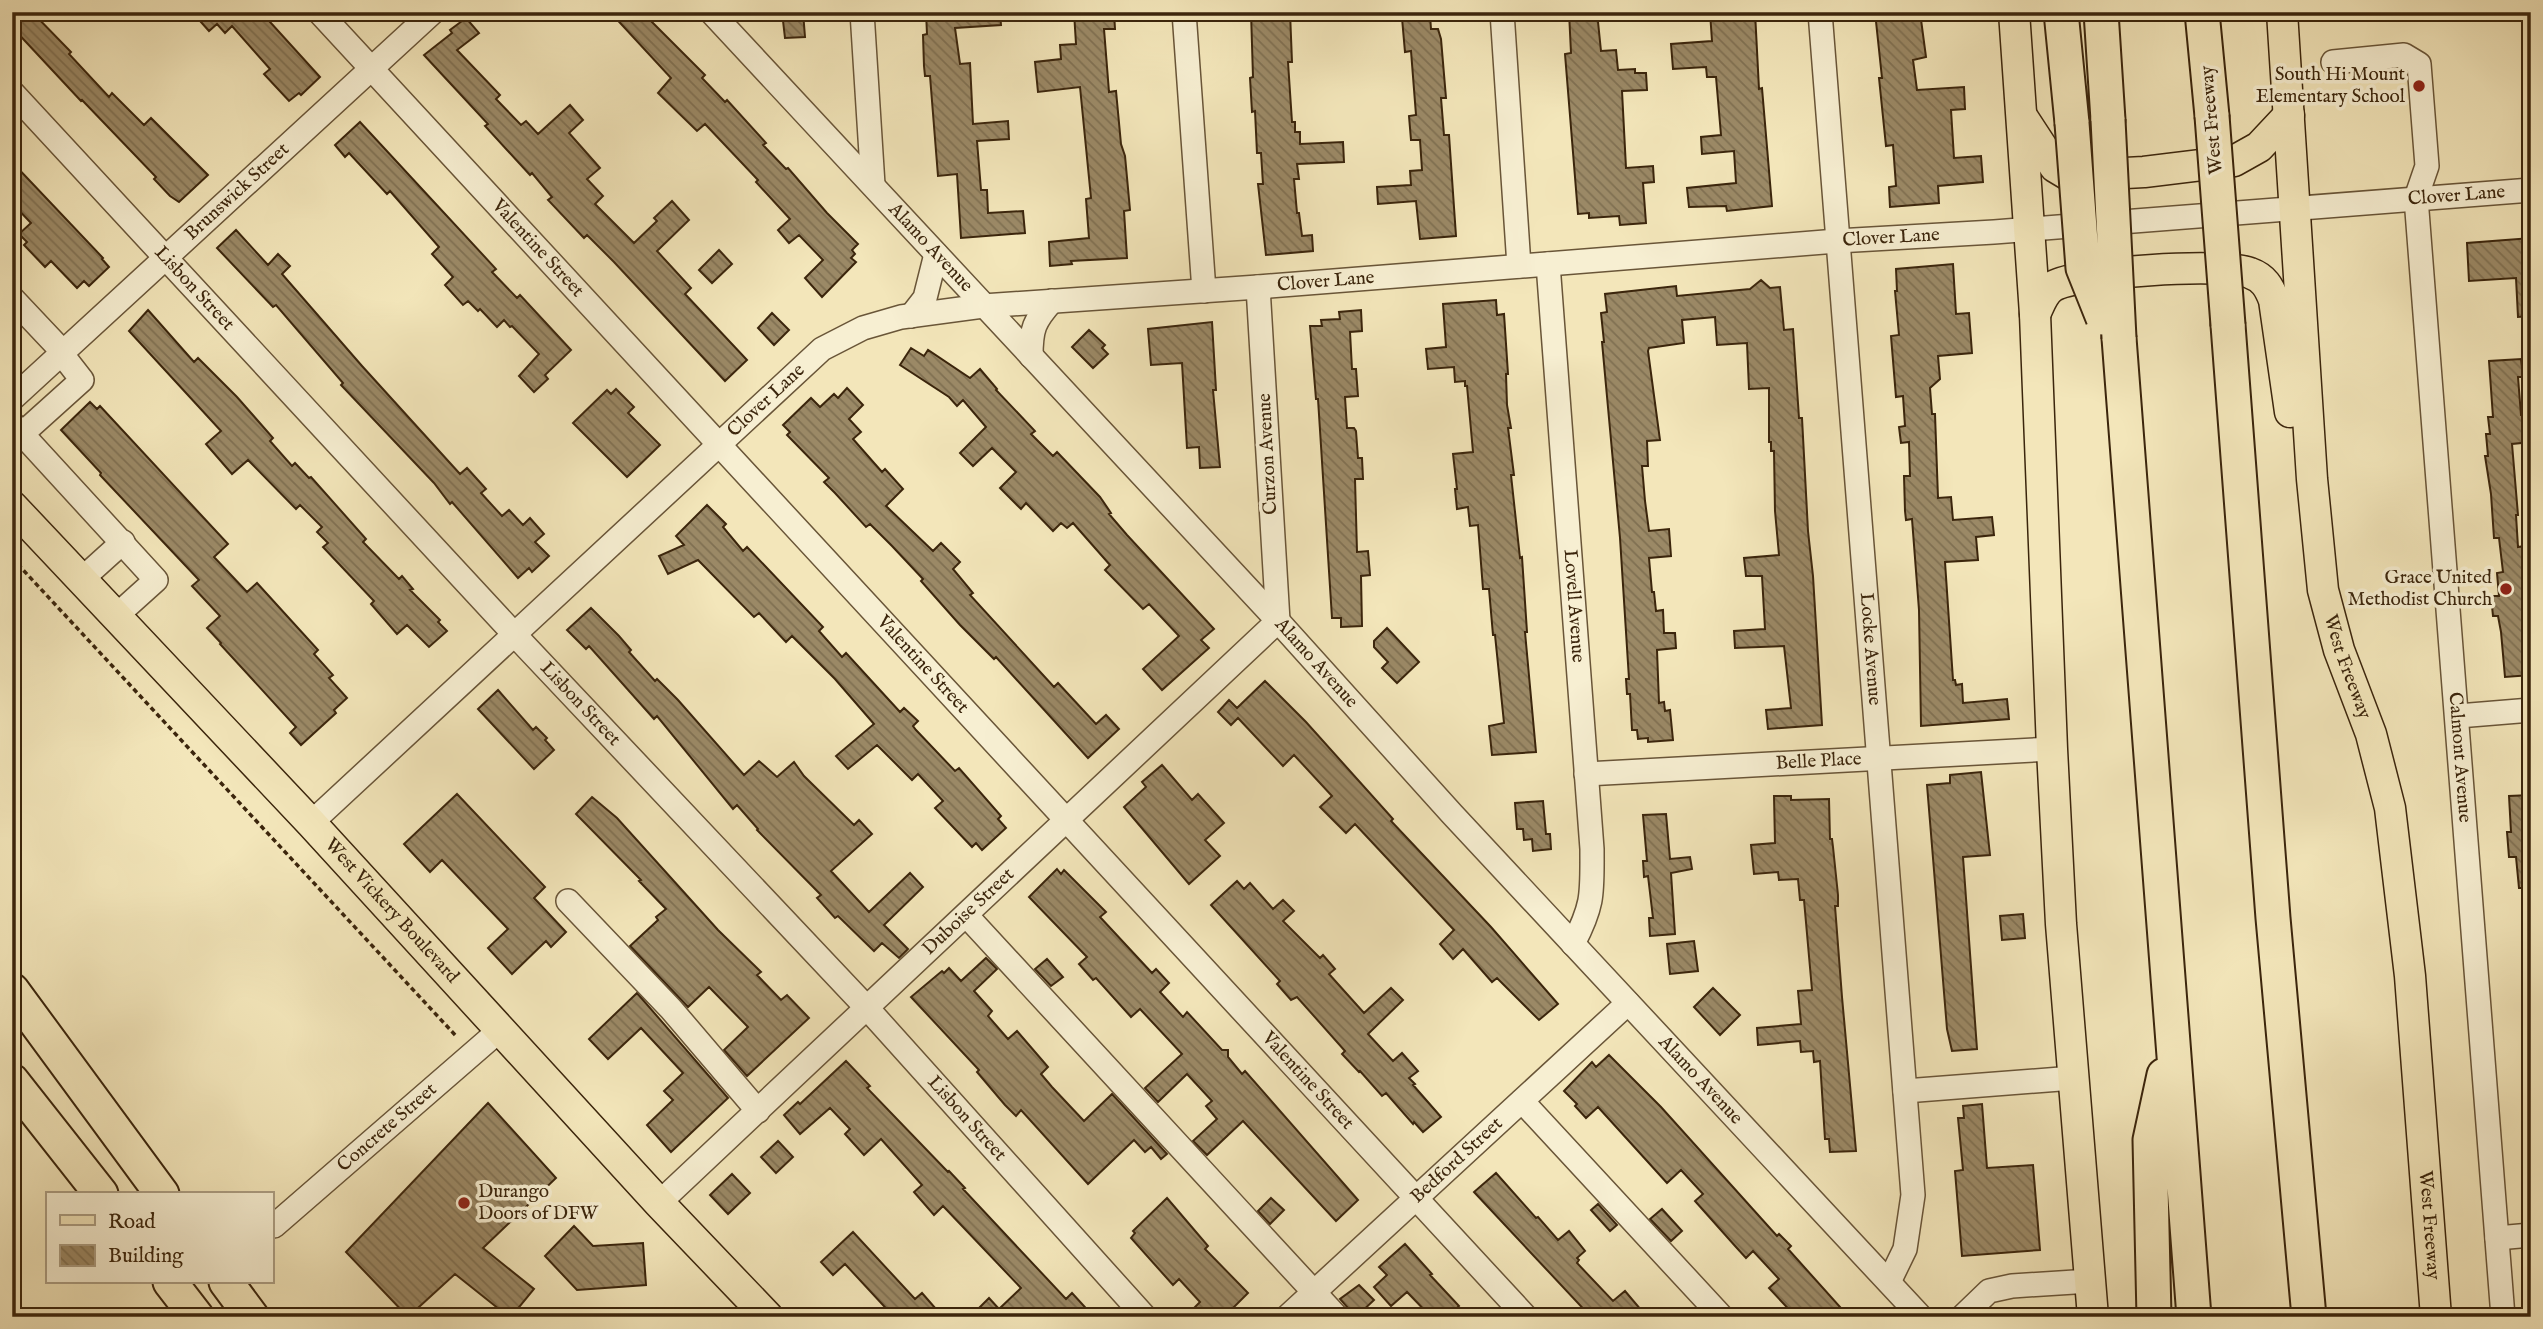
<svg xmlns="http://www.w3.org/2000/svg" width="2543" height="1329" font-family="'IM FELL English',serif">
	<defs>
		<pattern id="building-back-hatch" width="6" height="6" patternUnits="userSpaceOnUse" patternTransform="scale(1.75)"><rect width="6" height="6" fill="#9b8966"/><path d="M-1 5l2 2M0 0l6 6M5-1l2 2" fill="none" stroke="#807052"/></pattern>
	</defs>
	<rect width="100%" height="100%" fill="#f3e6ba"/>
	<filter id="stains"><feTurbulence type="fractalNoise" baseFrequency=".00286" numOctaves="4"/><feColorMatrix values="0 0 0 0 .2 0 0 0 0 .09 0 0 0 0 .02 0 0 0 .5 -.17"/></filter>
	<radialGradient id="worn" r=".72"><stop offset=".6" stop-color="#630" stop-opacity="0"/><stop offset="1" stop-color="#630" stop-opacity=".3"/></radialGradient>
	<path fill="url(#building-back-hatch)" stroke="#3b250c" stroke-width="2" d="M12 12H32L71 52 69 54 109 97 112 93 144 125 151 118 208 175 179 202 170 196 154 179 156 177 82 100 81 101 12 27Z
		M192 12H261L320 77 301 95 299 93 289 101 264 74 270 69 232 26 225 33 217 24 209 31Z
		M610 12H642L705 75 702 78 725 102 727 100 766 143 763 145 786 169 788 168 827 213 858 244 852 250 855 254 851 258 856 262 822 297 805 278 823 260 799 235 789 243 778 230 790 219 756 182 758 180 705 124 697 131 658 93 671 78Z
		M782 12H803L805 37 785 38Z
		M926 12H1000L1001 25 955 28 960 64 970 63 973 124 1008 121 1009 139 977 141 981 190H987L988 213 1023 211 1025 233 961 238 957 174 938 176 930 76H925L924 66 923 35 927 34Z
		M1074 12H1114L1115 29H1104L1109 92 1116 91 1121 144 1125 156 1130 210 1124 211 1127 258 1071 261 1072 264 1050 266 1049 242 1089 238 1086 199 1091 198 1080 87 1038 92 1035 62 1061 59 1060 45 1076 44Z
		M1251 12H1290L1292 62H1288L1292 122H1295V132H1300V144L1343 142 1344 162 1297 164 1299 179H1294L1297 213H1299L1302 236 1312 235 1313 251 1266 255 1258 184H1263L1261 153H1257L1255 111 1252 112 1250 78 1253 77Z
		M1569 12H1597L1601 51 1616 50 1618 70 1635 69V73H1646L1647 90 1622 91 1626 168 1653 166 1654 182 1643 183 1646 223 1620 225 1619 216 1589 218V213L1578 214 1565 54 1571 53Z
		M1710 12H1755L1759 89 1762 88 1772 206 1727 211 1726 206 1689 207 1687 188 1736 183 1734 151 1702 154 1701 137 1721 135 1716 77H1707L1706 67 1673 69 1671 44 1712 41Z
		M1875 12H1920L1926 57 1913 60 1917 90 1964 87 1965 109 1951 110 1954 158 1981 156 1983 182 1938 186 1939 203 1890 207 1889 187 1896 186 1893 145 1886 146 1879 78H1882Z
		M1430 15 1431 29H1438L1441 39 1446 98H1441L1444 135H1449L1456 236 1420 239 1416 201 1378 204 1377 187 1411 185 1410 171 1422 170 1420 140H1411L1409 116 1416 115 1411 51 1405 52 1402 18Z
		M466 18 479 33 457 50 500 95 496 99 521 125 526 121 538 134 570 105 583 120 569 133 600 168 587 179 603 196 595 204 634 243 657 221 654 218 672 201 689 220 657 251 691 288 685 294 747 360 725 381 614 262 587 235 584 238 548 200 552 197 532 173 530 175 485 126 488 124 424 55 452 33 450 30Z
		M360 122 496 269 492 272 517 298 520 295 571 350 545 375 548 379 534 392 519 376 539 354 512 326 510 327 504 320 497 327 480 309 478 311 468 301 463 305 445 285 453 277 432 254 439 247 390 191 387 194 349 153 345 157 335 145Z
		M12 162 103 258 102 259 109 267 89 286 84 281 77 288 51 261 45 267 24 245 27 242 19 234 31 223 12 203Z
		M236 230 268 265 278 254 290 266 282 274 362 366 460 474 467 468 486 489 481 493 502 516 509 510 523 525 530 518 544 534 535 542 549 556 532 572 529 568 518 578 452 502 450 504 434 483 341 385 343 383 276 305 273 307 217 248Z
		M2531 238V316L2518 317 2516 278 2469 281 2467 243Z
		M719 250 732 264 712 283 699 270Z
		M1953 264 1956 314 1969 313 1972 353 1938 356 1940 379 1930 388 1932 414H1935L1938 498 1951 497 1953 520 1992 517 1994 535 1976 537 1978 560 1945 562 1953 680H1955L1956 685 1962 684 1963 703 2007 699 2009 719 1921 726 1919 610 1912 519 1906 520 1905 511 1904 476H1910L1909 442 1901 443 1899 427 1905 426 1903 396 1896 397 1891 336 1899 335 1895 291H1897L1896 269Z
		M1761 280 1770 288 1780 287 1784 330 1793 329 1799 418H1802L1808 531 1813 576 1822 725 1768 729 1766 710 1791 708 1784 646 1735 648 1734 631 1765 629 1762 576H1746L1744 558 1779 555 1775 511 1774 451H1771V442H1769V388L1749 389 1747 343 1717 345 1715 317 1682 320 1684 343 1649 348 1648 351 1660 440 1647 441 1648 466H1642L1645 501 1649 531 1669 529 1671 556 1649 558 1652 592H1654L1656 611 1663 610 1664 633H1675L1676 648 1657 650 1659 703 1664 702 1665 711 1670 710 1673 740 1648 742V738L1638 739 1637 730H1632L1630 694H1627L1626 679H1629L1620 538 1602 342H1604L1601 313 1607 312 1605 294 1676 286 1677 296 1750 289Z
		M1496 300 1497 315 1504 314 1508 374H1506L1507 405 1511 428H1508L1514 475H1511L1520 558 1522 557 1527 632H1525L1536 752 1492 755 1489 726 1504 723 1495 635H1493L1489 589H1483L1478 525 1470 526 1468 507 1457 509 1455 489H1457L1453 454 1473 452 1467 386H1465V381L1455 382 1454 367 1428 369 1426 349 1446 347 1443 304Z
		M148 310 194 362 198 358 237 397 273 438 270 441 292 466 295 463 309 478 311 477 366 539 363 542 399 579 402 576 413 589 410 590 440 620 438 622 447 631 429 647 407 625 397 634 371 604 374 601 323 547 328 543 317 532 322 527 300 505 296 509 248 460 232 474 206 444 221 431 129 331Z
		M1361 310 1362 331 1350 332 1352 369H1356L1358 396 1345 397 1347 428H1354L1356 431 1358 458H1362L1363 479H1355L1357 552 1368 551 1370 575 1361 576 1362 626 1341 627V618H1332L1318 399H1316L1310 326H1322L1321 320 1340 319 1339 312Z
		M772 313 789 330 774 345 758 328Z
		M1212 322 1216 390H1213L1220 467 1200 468 1199 447 1187 448 1182 363 1151 365 1148 329Z
		M1089 330 1105 345 1102 348 1108 354 1093 368 1072 347Z
		M911 348 924 356 928 350 970 378 980 369 997 389 996 390 1035 431 1031 434 1053 456 1057 452 1100 497 1111 513 1109 514 1127 535 1214 629 1201 640 1209 648 1162 690 1143 669 1179 636 1149 604 1143 609 1105 570 1110 565 1073 523 1067 528 1061 523 1053 531 1026 503 1021 509 1000 488 1016 472 992 448 973 466 960 453 986 427 963 400 957 406 949 397 900 365Z
		M2521 359 2523 377H2518L2521 415 2531 414V442L2512 444 2518 515H2516L2518 547 2531 545V562H2528L2531 585V675L2505 677 2501 632 2498 616H2493L2491 596H2499L2497 573 2503 572 2499 538H2494L2491 494 2485 456H2488L2486 434H2490L2488 417H2493L2489 361Z
		M847 388 863 405 849 419 861 432 853 439 882 472 885 469 903 489 886 506 933 551 941 543 960 562 953 569 973 593 970 595 1054 687 1058 683 1096 724 1106 715 1119 729 1088 758 996 657 994 659 960 625 921 581 923 579 892 546 870 524 866 527 835 493 824 482 829 478 787 435 790 432 783 425 811 398 820 407 834 394 838 398Z
		M616 389 634 407 628 413 660 445 627 477 573 423 607 390 611 394Z
		M90 402 97 409 100 406 228 544 214 557 247 592 257 583 318 650 314 654 333 675 329 678 347 698 334 710 336 713 301 745 290 733 296 727 220 644 221 643 207 628 220 616 192 586 199 580 100 475 101 473 61 430Z
		M707 505 726 524 723 527 743 551 747 547 823 627 819 631 842 657 846 653 900 712 904 708 918 721 913 726 916 730 955 771 959 768 1001 816 998 819 1006 828 982 850 976 843 972 847 935 808 943 801 918 774 912 780 877 745 848 769 836 756 874 724 835 679 792 636 786 642 759 613 754 617 698 560 668 574 659 556 684 545 676 536Z
		M591 608 619 636 631 650 629 652 655 681 657 679 678 700 744 775 759 761 777 777 794 762 804 776 854 825 859 820 872 834 831 871 869 912 910 873 923 887 884 925 908 949 899 958 882 943 874 951 838 916 835 918 817 898 821 895 757 830 758 829 737 805 733 809 657 716 654 719 589 646 586 649 567 630Z
		M1387 628 1419 662 1397 683 1382 668 1388 662 1374 647V641Z
		M1265 681 1306 722 1393 819 1391 821 1491 927 1558 1004 1539 1020 1497 978 1492 982 1463 949 1453 959 1440 944 1454 930 1355 824 1346 833 1320 807 1332 796 1294 755 1283 766 1238 718 1231 725 1218 712 1229 700 1237 708Z
		M498 690 533 730 536 727 547 738 545 740 554 750 534 769 478 709Z
		M1162 765 1192 800 1198 794 1224 823 1205 840 1220 856 1189 884 1124 807 1146 787 1142 782Z
		M1981 772 1990 855 1963 857 1977 1049 1952 1051 1947 1029 1927 785 1950 783V775Z
		M457 794 545 887 534 898 566 932 551 947 546 941 512 974 488 948 508 929 442 860 430 872 404 844Z
		M2531 795V888H2519L2516 857H2509L2507 832H2511L2509 796Z
		M1774 796H1791V800L1829 799 1830 839H1832L1833 847 1838 895V906H1835L1842 997 1856 1151 1830 1152 1829 1139H1825L1820 1061 1814 1062 1813 1051 1801 1052 1800 1041 1758 1045 1757 1028 1801 1024 1798 991 1812 990 1804 900H1800L1798 879 1779 880 1778 872 1754 874 1751 845 1775 843Z
		M592 797 617 818 718 930 761 972 757 975 781 1000 787 995 809 1018 747 1076 724 1050 748 1027 709 987 688 1007 630 946 658 920 656 917 666 909 639 881 641 880 576 814Z
		M1543 801 1546 834H1550L1551 849 1533 851 1532 839 1524 840 1523 829H1517L1515 803Z
		M1666 814 1670 859 1690 857 1692 869 1671 873 1675 934 1650 936 1649 918H1653L1648 876 1644 877 1643 861H1647L1643 815Z
		M1057 869 1061 874 1064 870 1106 912 1100 917 1152 973 1156 969 1169 983 1160 992 1183 1017 1187 1012 1222 1050H1228V1057L1242 1074 1245 1071 1358 1200 1336 1221 1243 1121 1207 1155 1193 1141 1217 1119 1206 1106 1212 1101 1187 1074 1158 1102 1145 1088 1182 1054 1140 1009 1131 1017 1096 978 1093 980 1079 964 1087 957 1029 897Z
		M1237 881 1244 889 1250 883 1273 909 1283 900 1294 911 1283 921 1320 958 1323 955 1335 969 1329 974 1364 1013 1391 988 1403 1000 1368 1034 1393 1061 1402 1053 1418 1071 1409 1078 1415 1084 1413 1085 1441 1117 1423 1132 1414 1122 1413 1124 1386 1093 1382 1096 1360 1071 1359 1072 1342 1054 1345 1051 1297 997 1291 1000 1277 984 1280 981 1211 905Z
		M2023 914 2025 938 2002 940 2000 916Z
		M1694 941 1698 971 1670 974 1667 944Z
		M986 958 997 969 974 991 992 1011 988 1016 1008 1039 1017 1031 1048 1067 1041 1074 1052 1087 1084 1121 1112 1094 1167 1154 1161 1159 1151 1147 1145 1152 1134 1140 1088 1184 1021 1110 1016 1116 1005 1105 977 1072 979 1070 911 997 942 971 944 973 949 968 961 981Z
		M1047 959 1063 977 1051 986 1035 969Z
		M1713 988 1740 1015 1720 1035 1694 1007Z
		M637 993 728 1098 671 1152 647 1125 673 1100 664 1091 683 1073 641 1028 608 1059 589 1039Z
		M1609 1055 1661 1107 1777 1236 1779 1234 1791 1246 1788 1249 1849 1317H1796L1769 1288 1779 1279 1753 1251 1746 1258 1736 1247 1695 1201 1703 1194 1681 1170 1667 1183 1598 1107 1586 1118 1575 1106 1577 1104 1564 1091 1592 1062 1596 1067Z
		M846 1061 870 1086 867 1088 948 1172 949 1171 965 1188 963 1189 1066 1299 1072 1293 1094 1317H970L989 1298 999 1309 1021 1288 943 1206 934 1215 914 1192 922 1185 881 1139 864 1155 845 1134 850 1129 830 1108 800 1134 784 1115 798 1102 800 1104Z
		M488 1103 556 1178 483 1248 534 1289 511 1317H509L455 1274 408 1317 346 1252Z
		M1982 1104 1987 1168 2033 1165 2040 1250 1962 1256 1955 1171 1963 1170 1958 1118H1964L1963 1106Z
		M778 1141 793 1157 776 1173 761 1157Z
		M1496 1173 1536 1218 1538 1217 1558 1240 1569 1231 1585 1251 1577 1258 1579 1260 1577 1263 1613 1301 1625 1291 1647 1317H1591L1474 1192Z
		M732 1174 750 1193 728 1214 710 1195Z
		M1167 1198 1208 1246 1205 1249 1248 1293 1224 1317H1204L1195 1307 1200 1302 1179 1279 1173 1285 1131 1238 1135 1233 1133 1231Z
		M1271 1198 1284 1210 1270 1224 1258 1211Z
		M1598 1204 1617 1225 1610 1231 1591 1210Z
		M1662 1209 1682 1231 1671 1241 1650 1219Z
		M574 1226 593 1246 643 1243 646 1285 577 1290 545 1256Z
		M853 1232 915 1299 922 1293 943 1317H894L845 1264 833 1275 821 1262Z
		M1405 1244 1432 1274 1430 1275 1459 1306 1448 1317H1431L1407 1292 1391 1306 1374 1287 1387 1275 1379 1267Z
		M1359 1285 1374 1300 1356 1317H1351L1348 1308 1340 1299Z"/>
	<g fill="none" stroke-linecap="round" stroke-linejoin="round">
		<g stroke="#695538" stroke-width="26">
			<g id="minor">
				<path id="s1" d="M319 12 1526 1317"/>
				<path id="s2" d="M711 12 1278 621 1452 814 1921 1317"/>
				<path d="M862 12 873 185"/>
				<path d="M1184 12 1204 291"/>
				<path d="M1502 12 1519 266"/>
				<path id="s3" d="M1820 12 1913 1195 1905 1249 1889 1282"/>
				<path id="s4" d="M2333 62 2404 55 2419 64 2427 166 2416 198 2503 1317"/>
				<path id="s5" d="M12 92 514 634 867 1008 1145 1317"/>
				<path id="s6" d="M1548 264 1592 849C1592 893 1594 904 1573 944"/>
				<path d="M12 298 62 351"/>
				<path d="M911 316 925 298 936 254"/>
				<path d="M1031 356C1031 329 1034 321 1052 301"/>
				<path id="s7" d="M12 399 433 12"/>
				<path d="M12 423 156 580 116 616"/>
				<path d="M22 434 82 380 61 353"/>
				<path d="M82 579 123 542"/>
				<path d="M2458 716 2531 710"/>
				<path id="s8" d="M1586 774 2052 749"/>
				<path id="s9" d="M311 823 822 349 863 328 901 317 983 306 1258 287 1837 241 1994 232 2531 190"/>
				<path d="M568 901 671 1009 758 1111"/>
				<path d="M966 915 1337 1317"/>
				<path d="M1905 1091 2073 1078"/>
				<path d="M1522 1101 1722 1317"/>
				<path id="s10" d="M659 1203 1278 621 1258 287"/>
				<path id="s11" d="M274 1226 501 1029"/>
				<path d="M2497 1238 2531 1235"/>
				<path id="s12" d="M1287 1317 1628 1003"/>
				<path d="M1962 1317 1989 1291 2012 1286 2090 1281"/>
			</g>
		</g>
		<g stroke="#3b250c" stroke-width="33">
			<g id="major">
				<path d="M2014 12 2035 314 2052 749 2061 924 2093 1317"/>
				<path id="s13" d="M2282 12 2312 479 2323 590 2339 650 2371 734 2390 808 2410 976 2436 1317"/>
				<path d="M2023 118 2055 167 2070 176 2144 172 2234 161 2259 147 2289 115"/>
				<path d="M2035 314C2040 304 2043 293 2052 287 2074 272 2225 262 2250 273 2264 278 2269 287 2274 300L2290 412"/>
				<path id="s14" d="M12 506 311 823 659 1203 768 1317"/>
			</g>
		</g>
		<g stroke="#3b250c" stroke-width="37">
			<path id="highway" d="M2061 12 2072 123
				M2101 12 2108 120
				M2202 12 2212 116
				M2228 325 2273 918 2309 1317
				M2119 338 2194 1317
				M12 990 162 1194
				M12 1081 101 1194
				M170 1282 197 1317
				M226 1282 252 1317
				M2154 1317 2150 1140 2164 1075"/>
		</g>
		<path stroke="#3b250c" stroke-width="3.5" stroke-dasharray="5 3.5" stroke-linecap="butt" d="M12 558 457 1037"/>
		<use href="#minor" stroke="#f7efd2" stroke-width="23"/>
		<use href="#major" stroke="#f3e6ba" stroke-width="30"/>
		<use href="#highway" stroke="#f3e6ba" stroke-width="33"/>
		<g stroke="#3b250c" stroke-width="37" stroke-linecap="butt">
			<path id="highway-bridge" d="M2212 116 2228 325
				M2108 120 2119 338
				M2072 123 2083 268 2103 318"/>
		</g>
		<use href="#highway-bridge" stroke="#f3e6ba" stroke-width="33"/>
	</g>
	<g fill="#8f2418" stroke="#f7efd2" stroke-width="2.5">
		<circle cx="2419" cy="86" r="7"/>
		<circle cx="2506" cy="589" r="7"/>
		<circle cx="464" cy="1203" r="7"/>
	</g>
	<g text-anchor="middle" dominant-baseline="central" stroke-width="7" stroke-linejoin="round" paint-order="stroke">
		<g font-size="19" fill="#3b250c" stroke="#f7efd2" text-anchor="end">
			<text x="2405" y="75">South Hi Mount<tspan x="2405" dy="22">Elementary School</tspan></text>
			<text x="2492" y="578">Grace United<tspan x="2492" dy="22">Methodist Church</tspan></text>
			<text x="478" y="1192" text-anchor="start">Durango<tspan x="478" dy="22">Doors of DFW</tspan></text>
		</g>
		<g font-size="19" fill="#3b250c" stroke="#f7efd2">
			<text transform="translate(2212 120) rotate(-95)">West Freeway</text>
			<text stroke="none"><textPath href="#s7" startOffset="306">Brunswick Street</textPath></text>
			<text stroke="none"><textPath href="#s9" startOffset="2343">Clover Lane</textPath></text>
			<text stroke="none"><textPath href="#s9" startOffset="1776">Clover Lane</textPath></text>
			<text stroke="none"><textPath href="#s1" startOffset="322">Valentine Street</textPath></text>
			<text stroke="none"><textPath href="#s2" startOffset="322">Alamo Avenue</textPath></text>
			<text stroke="none"><textPath href="#s9" startOffset="1209">Clover Lane</textPath></text>
			<text stroke="none"><textPath href="#s5" startOffset="268">Lisbon Street</textPath></text>
			<text stroke="none"><textPath href="#s9" startOffset="621">Clover Lane</textPath></text>
			<text transform="translate(1268 454) rotate(-93)">Curzon Avenue</text>
			<text stroke="none"><textPath href="#s6" startOffset="343">Lovell Avenue</textPath></text>
			<text stroke="none"><textPath href="#s3" startOffset="639">Locke Avenue</textPath></text>
			<text stroke="none"><textPath href="#s1" startOffset="889">Valentine Street</textPath></text>
			<text stroke="none"><textPath href="#s2" startOffset="889">Alamo Avenue</textPath></text>
			<text stroke="none"><textPath href="#s13" startOffset="660">West Freeway</textPath></text>
			<text stroke="none"><textPath href="#s5" startOffset="835">Lisbon Street</textPath></text>
			<text stroke="none"><textPath href="#s4" startOffset="786">Calmont Avenue</textPath></text>
			<text stroke="none"><textPath href="#s8" startOffset="233">Belle Place</textPath></text>
			<text stroke="none"><textPath href="#s14" startOffset="555">West Vickery Boulevard</textPath></text>
			<text stroke="none"><textPath href="#s10" startOffset="425">Duboise Street</textPath></text>
			<text stroke="none"><textPath href="#s1" startOffset="1456">Valentine Street</textPath></text>
			<text stroke="none"><textPath href="#s2" startOffset="1456">Alamo Avenue</textPath></text>
			<text stroke="none"><textPath href="#s5" startOffset="1402">Lisbon Street</textPath></text>
			<text stroke="none"><textPath href="#s11" startOffset="150">Concrete Street</textPath></text>
			<text stroke="none"><textPath href="#s12" startOffset="231">Bedford Street</textPath></text>
			<text stroke="none"><textPath href="#s13" startOffset="1227">West Freeway</textPath></text>
		</g>
	</g>
	<rect width="2543" height="1329" fill="none" stroke="#f3e6ba" stroke-width="42"/>
	<rect x="14" y="14" width="2515" height="1301" fill="none" stroke="#3b250c" stroke-width="3.5"/>
	<rect x="21" y="21" width="2501" height="1287" fill="none" stroke="#3b250c" stroke-width="2"/>
	<rect x="46" y="1192" width="228" height="91" fill="#f7efd2" stroke="#ac9e83" stroke-width="2"/>
	<rect x="60" y="1215" width="35" height="10" fill="#f3e6ba" stroke="#ac9e83" stroke-width="2"/>
	<text x="108" y="1228" font-size="21" fill="#3b250c">Road</text>
	<rect x="60" y="1245" width="35" height="21" fill="url(#building-back-hatch)" stroke="#ac9e83" stroke-width="2"/>
	<text x="108" y="1262" font-size="21" fill="#3b250c">Building</text>
	<rect width="100%" height="100%" filter="url(#stains)"/>
	<rect width="100%" height="100%" fill="url(#worn)"/>
</svg>
